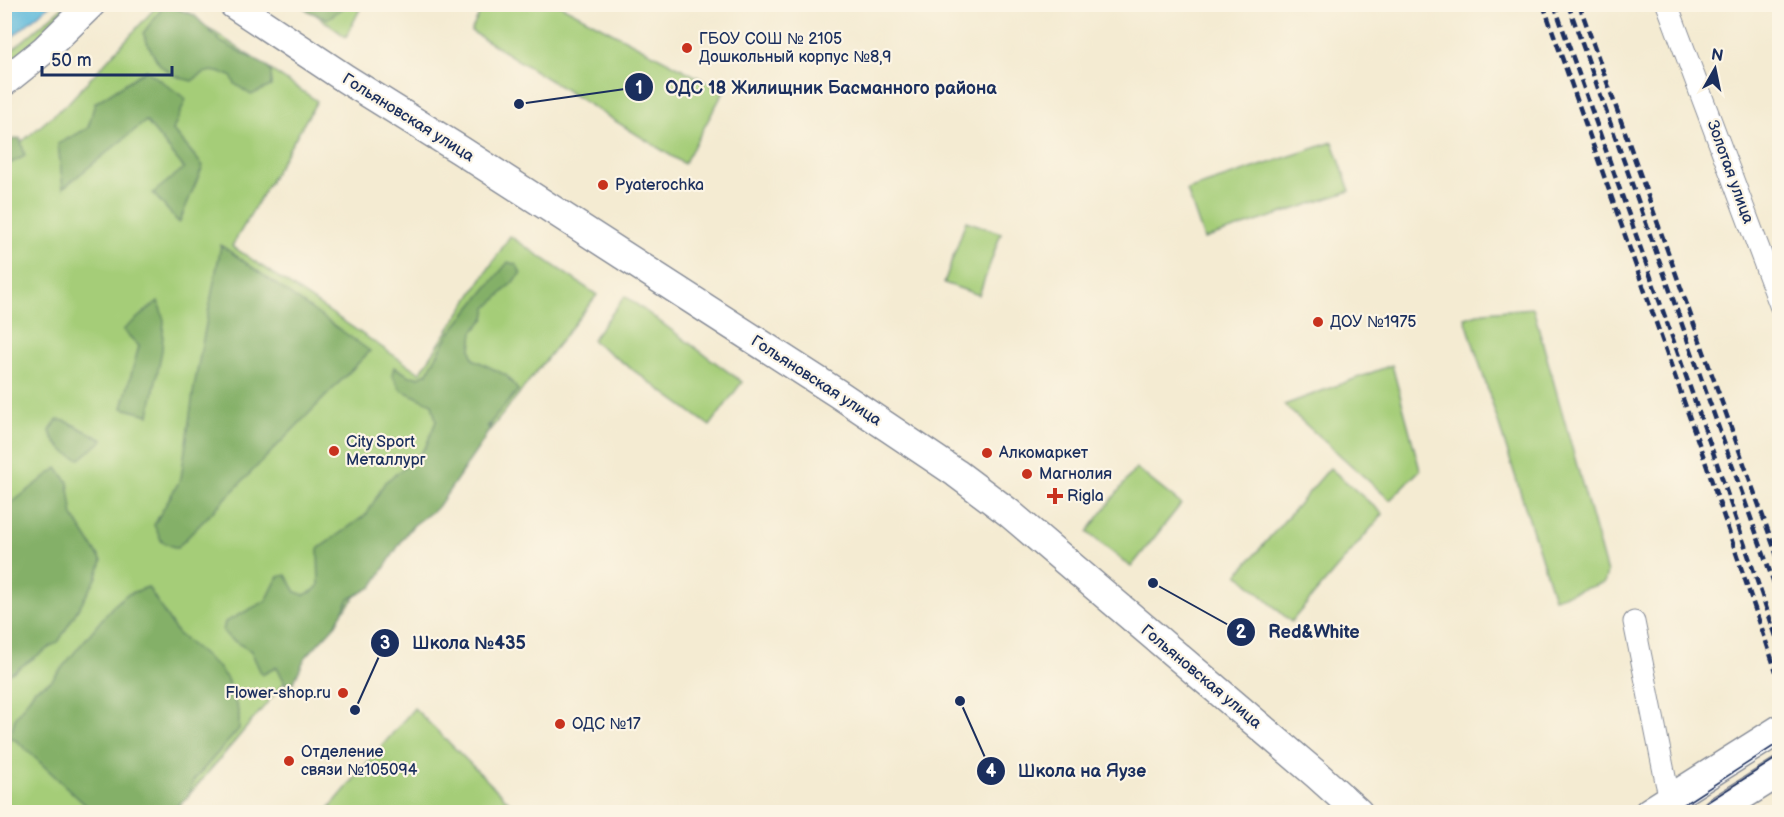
<svg xmlns="http://www.w3.org/2000/svg" width="1784" height="817" font-family="'Balsamiq Sans',sans-serif">
	<rect width="100%" height="100%" fill="#fcf5e5"/>
	<filter id="ink" filterUnits="userSpaceOnUse"><feTurbulence type="fractalNoise" baseFrequency=".0167" numOctaves="2"/><feDisplacementMap in="SourceGraphic" scale="12" xChannelSelector="R" yChannelSelector="G"/><feConvolveMatrix kernelMatrix="1 2 1 2 8 2 1 2 1" color-interpolation-filters="sRGB"/></filter>
	<filter id="wash" filterUnits="userSpaceOnUse"><feTurbulence type="fractalNoise" baseFrequency=".008" numOctaves="4" result="noise"/><feDisplacementMap in="SourceGraphic" scale="24" xChannelSelector="R" yChannelSelector="G"/><feGaussianBlur stdDeviation="1.35" result="paint"/><feColorMatrix in="noise" values="0 0 0 0 0 0 0 0 0 0 0 0 0 0 0 0 0 1.4 0 .05"/><feComposite in="paint" operator="in"/></filter>
	<g filter="url(#wash)">
		<rect width="100%" height="100%" fill="#f4ebd2"/>
		<path fill="#a5cd78" stroke="#607e6b" stroke-width="1.5" d="M65 5H76L5 66V56Z
			M158 5H174L317 101 232 246 420 373 510 236 597 295C459 470 320 644 174 812H5V156L69 102Z
			M303 5H362L346 37Z
			M484 5H560L724 91 684 164 471 31Z
			M1333 142 1350 191 1204 239 1187 190Z
			M966 221 1001 233 979 295 944 283Z
			M625 296 742 382 710 426 592 340Z
			M1533 308 1607 573 1604 583 1554 598 1465 318 1484 312Z
			M1392 365 1420 470 1390 500 1284 405Z
			M1136 468 1181 504 1131 567 1087 532Z
			M1330 468 1383 514 1291 622 1238 574Z
			M414 708 509 802 493 812H326Z"/>
		<path fill="#84b068" stroke="#507063" stroke-width="1.5" d="M301 5H345L342 9 327 19 310 12Z
			M163 7H172L194 15 221 42 265 65 271 72V86L251 95 235 84 231 76C212 70 208 68 192 81 160 74 155 60 143 33Z
			M146 70 186 99 173 130 203 166 179 223 153 193 184 168 146 121 63 188 58 144 88 128 95 103Z
			M20 138 25 156 5 166V141Z
			M221 245 370 351 177 548 162 542 154 525 181 478 194 387Z
			M508 262 517 265 521 274 487 308 485 318 473 332 471 349 473 359 506 375 518 390 487 427 491 425 483 441 438 507 410 528 372 587 349 599 336 624 305 658 294 682 286 685 277 667 262 675 251 651 229 638 223 631 225 622 266 601 278 577 286 575 296 592 304 595 313 591 319 585 318 549 367 514 385 482 415 460 426 446 436 421 432 404 401 390 392 375 394 367 410 376 419 377 427 373 449 334Z
			M158 301 164 320 162 350 149 415 122 408 139 346 123 330Z
			M57 420 66 421 103 440 80 459C68 456 53 444 50 431Z
			M57 468 68 482 73 516 102 561 96 579 59 641 13 672 5 675V647L9 642V624L4 618 5 508Z
			M148 587 177 633 217 666 227 679 239 713V729L194 780 188 797 169 812H93L17 741 10 738 15 718 35 689 51 681 112 607 126 595Z"/>
		<path fill="#5db9db" stroke="#3c749c" stroke-width="1.5" d="M5 4H50V5L5 43Z"/>
	</g>
	<g filter="url(#ink)">
		<g fill="none" stroke-linecap="round" stroke-linejoin="round">
			<g stroke="#888d98" stroke-width="23">
				<path id="street" d="M1667 4 1780 305
					M1634 622 1666 782 1673 810"/>
			</g>
			<g stroke="#888d98" stroke-width="31">
				<path id="secondary" d="M233 4 346 79 460 150 837 393 956 473 1008 512 1317 775 1358 812
					M4 82 44 50 91 4
					M1649 812 1780 729
					M1716 812 1780 772"/>
			</g>
			<use href="#street" stroke="#fff" stroke-width="21"/>
			<use href="#secondary" stroke="#fff" stroke-width="28"/>
			<path stroke="#1b2f5e" stroke-width="1.5" d="M1672 812 1780 742
				M1692 812 1780 756"/>
			<path stroke="#1b2f5e" stroke-width="4.5" stroke-dasharray="9 4.5" stroke-linecap="butt" d="M1543 4 1704 458 1780 683
				M1554 4 1714 455 1780 648
				M1568 4 1780 600
				M1579 4 1780 564"/>
		</g>
	</g>
	<g fill="#c8321e" stroke="#fcf5e5" stroke-width="2">
		<circle cx="687" cy="48" r="6"/>
		<circle cx="603" cy="185" r="6"/>
		<circle cx="1318" cy="322" r="6"/>
		<circle cx="334" cy="451" r="6"/>
		<circle cx="987" cy="453" r="6"/>
		<circle cx="1027" cy="474" r="6"/>
		<path d="M1052 487h6v6h6v6h-6v6h-6v-6h-6v-6h6z"/>
		<circle cx="343" cy="693" r="6"/>
		<circle cx="560" cy="724" r="6"/>
		<circle cx="289" cy="761" r="6"/>
	</g>
	<g text-anchor="middle" dominant-baseline="central" stroke-width="4.5" stroke-linejoin="round" paint-order="stroke">
		<g font-size="16" fill="#1b2f5e" stroke="#fcf5e5" text-anchor="start">
			<text x="699" y="39">ГБОУ СОШ № 2105<tspan x="699" dy="18">Дошкольный корпус №8,9</tspan></text>
			<text x="615" y="185">Pyaterochka</text>
			<text x="1330" y="322">ДОУ №1975</text>
			<text x="346" y="442">City Sport<tspan x="346" dy="18">Металлург</tspan></text>
			<text x="999" y="453">Алкомаркет</text>
			<text x="1039" y="474">Магнолия</text>
			<text x="1067" y="496">Rigla</text>
			<text x="331" y="693" text-anchor="end">Flower-shop.ru</text>
			<text x="572" y="724">ОДС №17</text>
			<text x="301" y="752">Отделение<tspan x="301" dy="18">связи №105094</tspan></text>
		</g>
		<g font-size="16" fill="#1b2f5e" stroke="#fcf5e5">
			<text transform="translate(408 118) rotate(32)">Гольяновская улица</text>
			<text transform="translate(1730 172) rotate(70)">Золотая улица</text>
			<text transform="translate(816 381) rotate(33)">Гольяновская улица</text>
			<text transform="translate(1201 677) rotate(40)">Гольяновская улица</text>
		</g>
	</g>
	<path fill="none" stroke="#1b2f5e" stroke-width="2" d="M519 104L639 87M1153 583L1241 632M355 710L385 643M960 701L991 771"/>
	<g fill="#1b2f5e" stroke="#fcf5e5" stroke-width="2">
		<circle cx="519" cy="104" r="6"/>
		<circle cx="1153" cy="583" r="6"/>
		<circle cx="355" cy="710" r="6"/>
		<circle cx="960" cy="701" r="6"/>
		<circle cx="639" cy="87" r="15"/>
		<circle cx="1241" cy="632" r="15"/>
		<circle cx="385" cy="643" r="15"/>
		<circle cx="991" cy="771" r="15"/>
	</g>
	<g font-size="18" text-anchor="middle" font-weight="bold" fill="#fff">
		<text x="639" y="94">1</text>
		<text x="1241" y="638">2</text>
		<text x="385" y="649">3</text>
		<text x="991" y="777">4</text>
	</g>
	<g font-size="18" text-anchor="middle" font-weight="bold" fill="#1b2f5e" stroke="#fcf5e5" stroke-width="4.5" stroke-linejoin="round" paint-order="stroke">
		<text x="831" y="94">ОДС 18 Жилищник Басманного района</text>
		<text x="1314" y="638">Red&amp;White</text>
		<text x="469" y="649">Школа №435</text>
		<text x="1082" y="777">Школа на Яузе</text>
	</g>
	<rect width="1784" height="817" fill="none" stroke="#fcf5e5" stroke-width="24"/>
	<g transform="translate(1715 69) rotate(9)" stroke="#fcf5e5" stroke-width="4.5" paint-order="stroke">
	<path d="M0-4.5L10 22L0 15L-10 22Z" fill="#1b2f5e"/>
	<text y="-9" font-size="16" font-weight="bold" text-anchor="middle" fill="#1b2f5e">N</text>
	</g>
	<path d="M42 66v9h130v-9" fill="none" stroke="#1b2f5e" stroke-width="3"/>
	<text x="51" y="66" font-size="18" fill="#1b2f5e" stroke="#fcf5e5" stroke-width="4.5" paint-order="stroke">50 m</text>
</svg>
